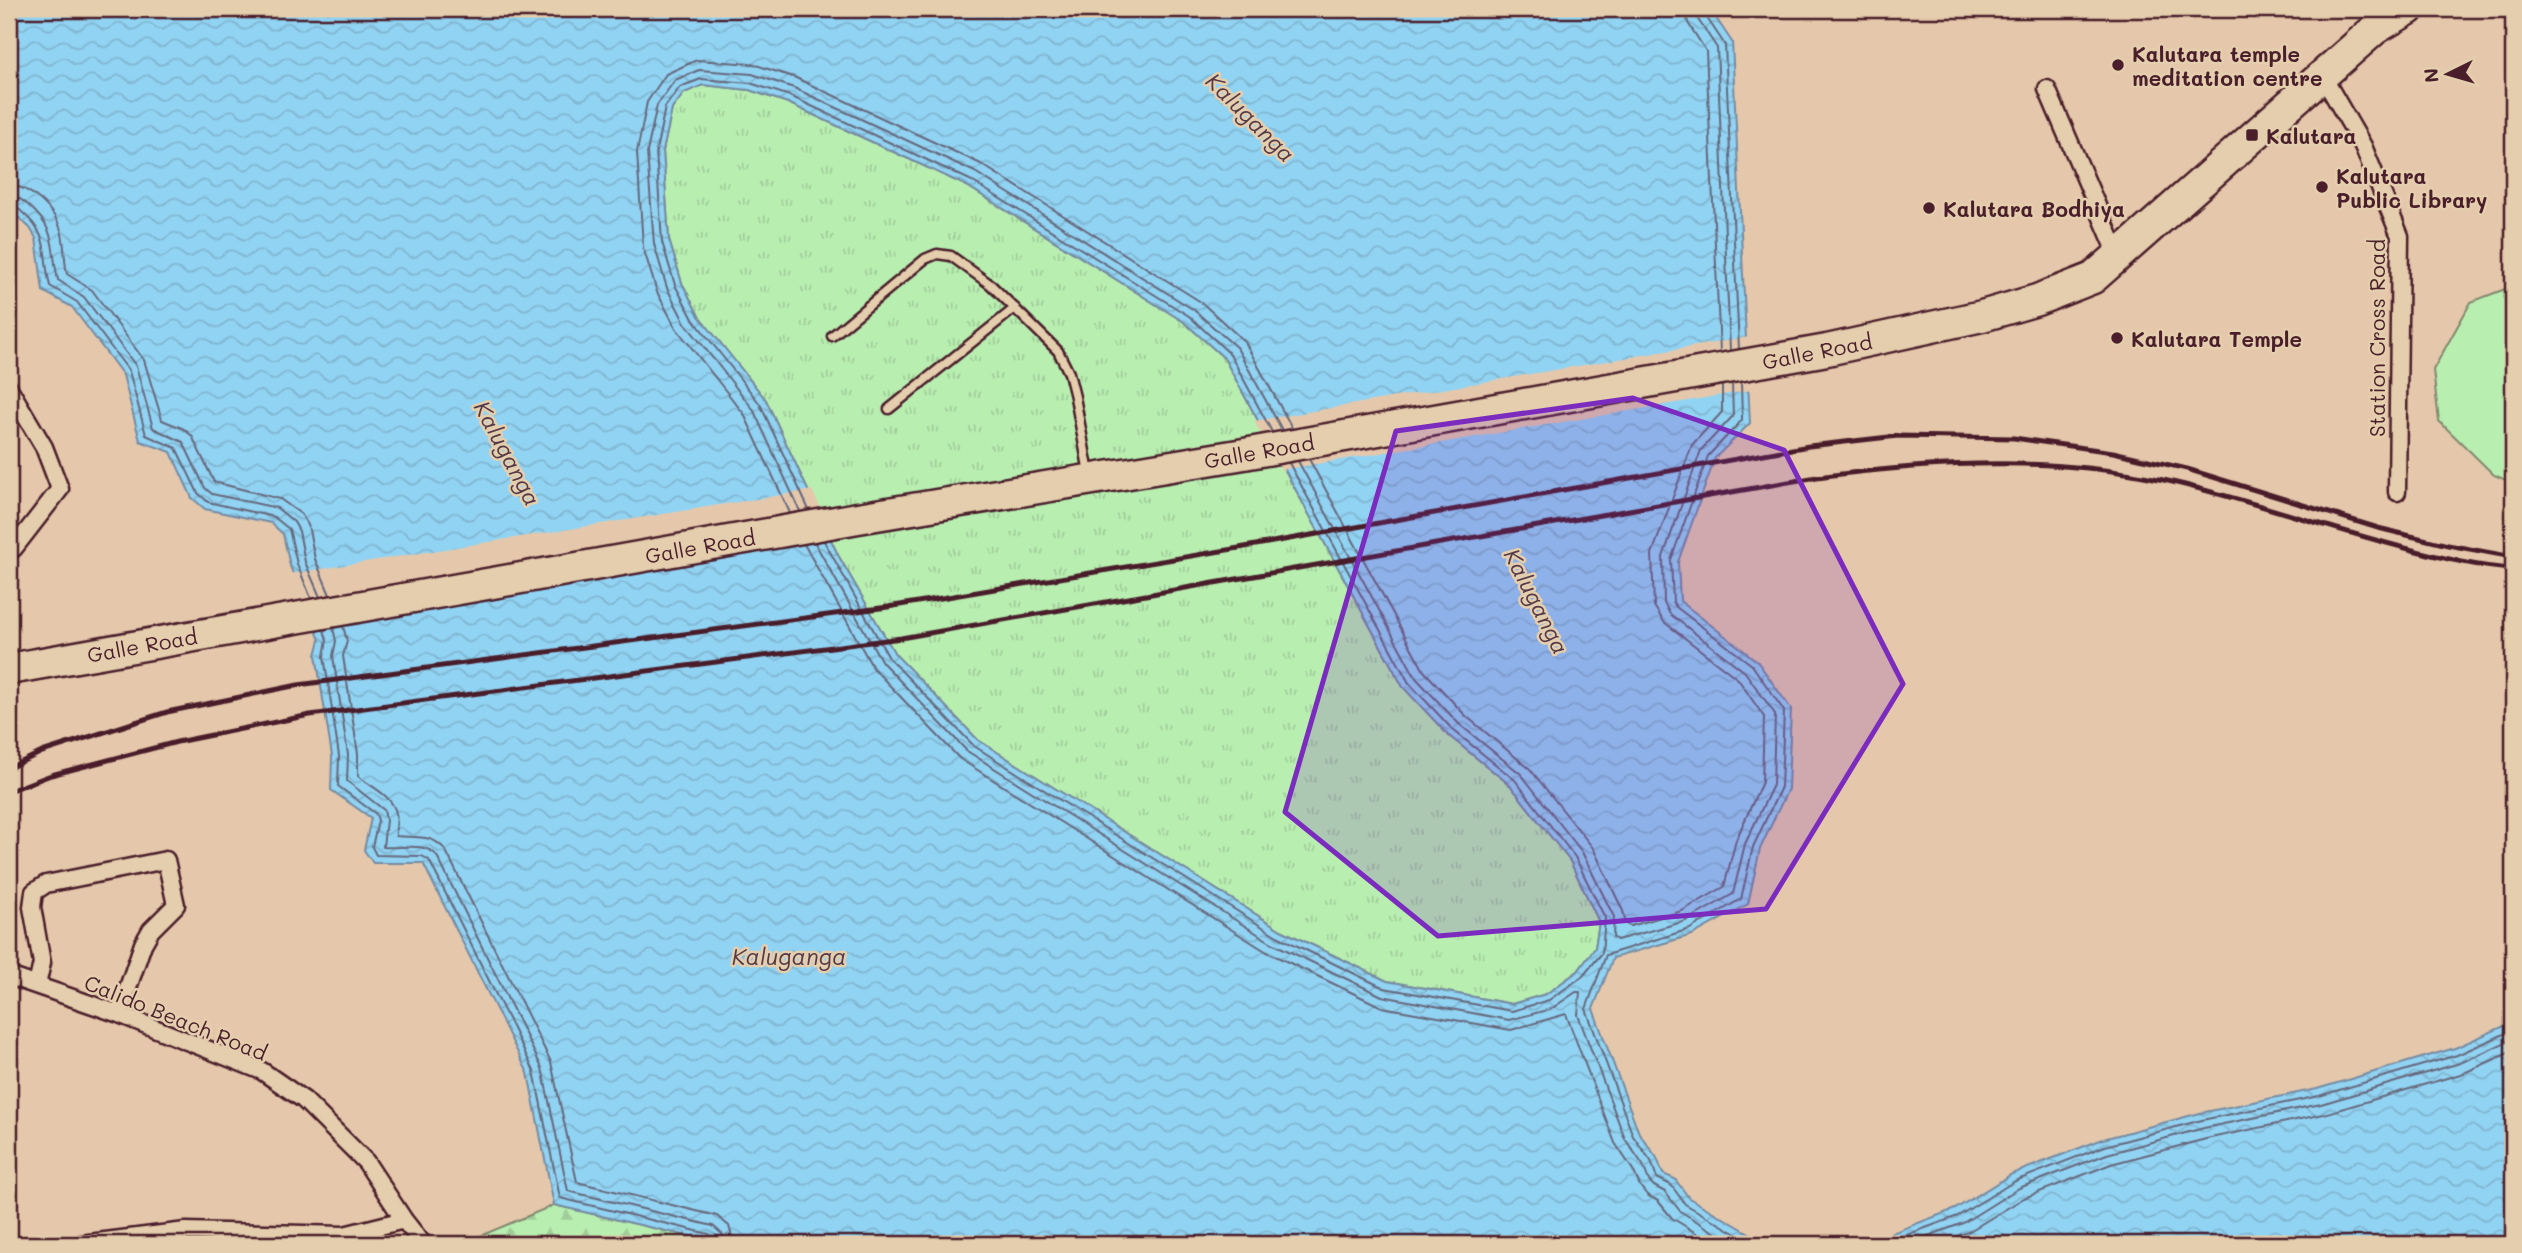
<svg xmlns="http://www.w3.org/2000/svg" width="2522" height="1253" font-family="Mali,sans-serif">
	<defs>
		<pattern id="grass-tufts" width="24" height="20" patternUnits="userSpaceOnUse" patternTransform="scale(1.75)"><rect width="24" height="20" fill="#b8efb1"/><path d="M3 7l-1-3M5 7V3M7 7l1-3M15 17l-1-3M17 17v-4M19 17l1-3" fill="none" stroke="#a0cc98"/></pattern>
		<pattern id="forest-firs" width="22" height="20" patternUnits="userSpaceOnUse" patternTransform="scale(1.75)"><rect width="22" height="20" fill="#b8efb1"/><path d="M5 1l3.5 6h-7zM16 11l3.5 6h-7z" fill="#a0cc98"/></pattern>
		<pattern id="water-waves" width="16" height="10" patternUnits="userSpaceOnUse" patternTransform="scale(1.75)"><rect width="16" height="10" fill="#91d3f3"/><path d="M0 5q4-4 8 0t8 0" fill="none" stroke="#7fb5d0"/></pattern>
	</defs>
	<rect width="100%" height="100%" fill="#e5c8ab"/>
	<filter id="ink" filterUnits="userSpaceOnUse"><feTurbulence type="fractalNoise" baseFrequency=".0143" numOctaves="2"/><feDisplacementMap in="SourceGraphic" scale="14" xChannelSelector="R" yChannelSelector="G"/><feConvolveMatrix kernelMatrix="1 2 1 2 8 2 1 2 1" color-interpolation-filters="sRGB"/></filter>
	<g filter="url(#ink)">
		<path fill="url(#grass-tufts)" stroke="#81876e" stroke-width="2" d="M703 85 749 90 788 103 967 186 1184 322 1224 358 1403 687 1448 735 1510 785 1570 861 1599 922 1595 948 1578 971 1546 994 1512 1004 1387 981 1281 930 978 740 895 654 838 555 766 400 699 316 682 283 669 240 663 151 672 109 684 93Z"/>
		<path fill="url(#forest-firs)" stroke="#81876e" stroke-width="2" d="M554 1205 722 1244H461Z"/>
		<path fill="#b8efb1" stroke="#81876e" stroke-width="2" d="M2513 286V483L2494 475 2439 421 2433 370 2471 302Z"/>
		<path fill="url(#water-waves)" stroke="#758ba3" stroke-width="2" fill-rule="evenodd" d="M9 9H1710L1732 42 1750 423 1715 458 1678 562 1680 601 1757 661 1791 709 1788 789 1760 849 1748 904 1692 935 1613 958 1593 1009 1639 1133 1657 1158 1663 1174 1675 1179 1689 1198 1768 1244H722L554 1205 528 1073 423 863H373L364 850 371 818 331 790 332 756 316 655 320 640 290 566 283 534 271 523 205 509 192 498 171 452 140 441 123 375 72 307 43 291 36 238 30 228 9 209ZM703 85 749 90 788 103 967 186 1184 322 1224 358 1403 687 1448 735 1510 785 1570 861 1599 922 1595 948 1578 971 1546 994 1512 1004 1387 981 1281 930 978 740 895 654 838 555 766 400 699 316 682 283 669 240 663 151 672 109 684 93Z
			M2513 1022V1244H1868L1871 1241 1955 1209 2012 1174 2103 1139 2200 1113 2317 1089 2455 1048Z"/>
		<path fill="#e5c8ab" d="M1749 337 1752 390 1281 470 1254 421Z
			M812 490 834 537 309 622 290 574Z"/>
		<g fill="none" stroke-linecap="round" stroke-linejoin="round">
			<path stroke="#66677b" stroke-width="2" d="M1685 9 1688 23 1706 51 1720 352
				M1696 9 1697 18 1717 48 1730 350
				M1704 9 1705 15 1725 45 1739 349
				M9 185C30 186 55 210 61 230 65 243 64 260 67 274L92 290 144 360 162 420 184 429 192 436 214 482 280 499 301 514 308 525 315 559 330 595
				M9 196C17 196 22 200 28 205 58 231 50 245 58 280L84 297 136 366 153 428 183 442 205 488 212 494 277 508 294 522 299 531 305 562 320 597
				M9 205C16 206 18 208 23 213 51 237 42 254 50 286L77 302 129 371 146 435 176 448 198 493 208 502 274 517 289 529 297 564 311 598
				M1741 382 1742 420 1708 456 1671 560 1673 602 1676 607 1752 665 1784 711 1781 787 1753 847 1741 899 1690 929 1606 955 1586 1009 1633 1136 1651 1161 1657 1178 1671 1185 1685 1204 1754 1244
				M1309 459 1424 671 1466 716 1530 769 1593 848 1623 911 1626 924 1630 926 1682 911 1724 887 1736 840 1762 782 1764 717 1738 679 1664 622 1654 606 1652 554 1692 445 1722 412V386
				M1298 461 1416 678 1459 724 1521 774 1582 852 1614 917 1613 937 1617 940 1686 921 1733 894 1745 844 1773 785 1775 714 1745 672 1670 614 1664 603 1663 557 1701 450 1733 416 1732 384
				M809 510 760 404 693 319 675 285 662 242 656 151 665 107 680 87 701 79 750 83 790 96 970 180 1189 316 1230 354 1272 432
				M800 511 753 409 685 323 667 288 654 244 647 152 657 105 675 80 699 70 752 74 794 88 975 172 1194 310 1237 348 1282 430
				M790 513 744 414 676 328 657 292 643 247 637 152 647 102 666 74 697 60 753 64 796 78 981 164 1201 302 1245 342 1292 428
				M824 541 889 658 974 746 1277 936 1384 988 1512 1011 1549 1000 1583 976 1602 953 1605 918 1575 857 1515 780 1453 730 1409 683 1289 463
				M815 543 882 662 967 751 1272 943 1382 996 1509 1020 1551 1009 1576 992H1580L1578 1015 1625 1139 1643 1165 1649 1181 1654 1186 1665 1192 1680 1211 1719 1235 1739 1244
				M804 544 873 668 960 759 1267 952 1382 1007 1511 1030 1566 1014 1615 1143 1633 1170 1640 1186 1647 1195 1658 1201 1672 1218 1714 1244
				M343 626 347 641 343 656 358 754V776C371 787 392 795 396 813 398 821 395 829 396 836 415 838 433 833 446 851L551 1062 577 1182 717 1216 729 1226 734 1244
				M333 628 336 641 333 656 348 755 347 781 384 810 386 820 383 847C400 849 425 841 437 856L542 1068 568 1191 713 1226 722 1234 724 1244
				M324 630 327 640 324 656 339 756 338 786 376 814 378 820 372 847 376 855 422 856 429 860 534 1071 560 1198 709 1234 714 1238 715 1244
				M1882 1244 1958 1216 2015 1181 2105 1146 2202 1120 2319 1096 2457 1055 2513 1030
				M1907 1244 1963 1223 2019 1188 2107 1154 2204 1128 2321 1104 2460 1063 2513 1039
				M1937 1244 1968 1232 2024 1198 2111 1164 2206 1139 2324 1114 2464 1073 2513 1051"/>
			<g stroke="#4a1f2b" stroke-width="13">
				<path id="lane" d="M832 336 925 259 937 254 951 256 991 285 1058 351 1069 373 1075 397 1089 473
					M889 409 1015 308"/>
			</g>
			<g stroke="#4a1f2b" stroke-width="21">
				<path id="street" d="M2322 75 2363 146 2400 236 2397 492
					M2047 89 2118 255
					M9 388 44 447 60 489 14 548 9 551
					M9 976 119 1014 262 1071 304 1100 366 1162 404 1220 423 1244
					M37 985 42 963 32 907 34 892 46 884 166 860 176 905 151 930 143 944 119 1014
					M81 1244 186 1231 344 1235 404 1220"/>
			</g>
			<g stroke="#4a1f2b" stroke-width="35">
				<path id="highway" d="M9 669 858 518 1244 454 1827 350 1982 316 2037 300 2093 278 2375 29 2409 9"/>
			</g>
			<use href="#lane" stroke="#e4cead" stroke-width="8"/>
			<use href="#street" stroke="#e4cead" stroke-width="16"/>
			<use href="#highway" stroke="#e4cead" stroke-width="30"/>
			<path stroke="#4a1f2b" stroke-width="5" d="M9 768 42 752 167 712 298 685 888 607 1239 548 1809 446 1898 436 2014 438 2113 452 2187 469 2378 528 2448 545 2513 557
				M9 791 51 775 177 742 310 715 901 638 1817 477C1940 461 2064 455 2185 485 2261 504 2334 530 2409 549 2443 558 2478 567 2513 569"/>
		</g>
	</g>
	<path fill="#7b2cbf" fill-opacity="0.2" stroke="#7b2cbf" stroke-width="5" stroke-linejoin="round" d="M1633 398 1784 450 1903 684 1766 909 1438 936 1285 812 1396 431Z"/>
	<g fill="#4a1f2b" stroke="#e4cead" stroke-width="2.5">
		<circle cx="2118" cy="65" r="7"/>
		<rect x="2245" y="128" width="14" height="14" rx="3.5"/>
		<circle cx="2322" cy="187" r="7"/>
		<circle cx="1929" cy="208" r="7"/>
		<circle cx="2117" cy="338" r="7"/>
	</g>
	<g text-anchor="middle" dominant-baseline="central" stroke-width="5" stroke-linejoin="round" paint-order="stroke">
		<g font-size="21" font-weight="bold" fill="#4a1f2b" stroke="#e4cead" text-anchor="start">
			<text x="2132" y="53">Kalutara temple<tspan x="2132" dy="24">meditation centre</tspan></text>
			<text x="2266" y="135">Kalutara</text>
			<text x="2336" y="175">Kalutara<tspan x="2336" dy="24">Public Library</tspan></text>
			<text x="1943" y="208">Kalutara Bodhiya</text>
			<text x="2131" y="338">Kalutara Temple</text>
		</g>
		<g font-size="21" fill="#4a1f2b" stroke="#e4cead">
			<text transform="translate(2376 338) rotate(-90)">Station Cross Road</text>
			<text transform="translate(1817 351) rotate(-11)">Galle Road</text>
			<text transform="translate(1259 451) rotate(-10)">Galle Road</text>
			<text transform="translate(700 546) rotate(-10)">Galle Road</text>
			<text transform="translate(142 645) rotate(-10)">Galle Road</text>
			<text transform="translate(176 1017) rotate(22)">Calido Beach Road</text>
		</g>
		<g font-size="23" font-style="italic" fill="#553a49" stroke="#e4cead">
			<text transform="translate(1251 117) rotate(45)">Kaluganga</text>
			<text transform="translate(508 453) rotate(62)">Kaluganga</text>
			<text transform="translate(1537 601) rotate(63)">Kaluganga</text>
			<text x="789" y="956">Kaluganga</text>
		</g>
	</g>
	<rect width="2522" height="1253" fill="none" stroke="#e4cead" stroke-width="35"/>
	<rect x="18" y="18" width="2487" height="1218" fill="none" stroke="#4a1f2b" stroke-width="2.5" filter="url(#ink)"/>
	<g transform="translate(2448 74) rotate(265)" stroke="#e4cead" stroke-width="5" paint-order="stroke">
	<path d="M0-5L12 26L0 18L-12 26Z" fill="#4a1f2b"/>
	<text y="-10" font-size="19" font-weight="bold" text-anchor="middle" fill="#4a1f2b">N</text>
	</g>
</svg>
